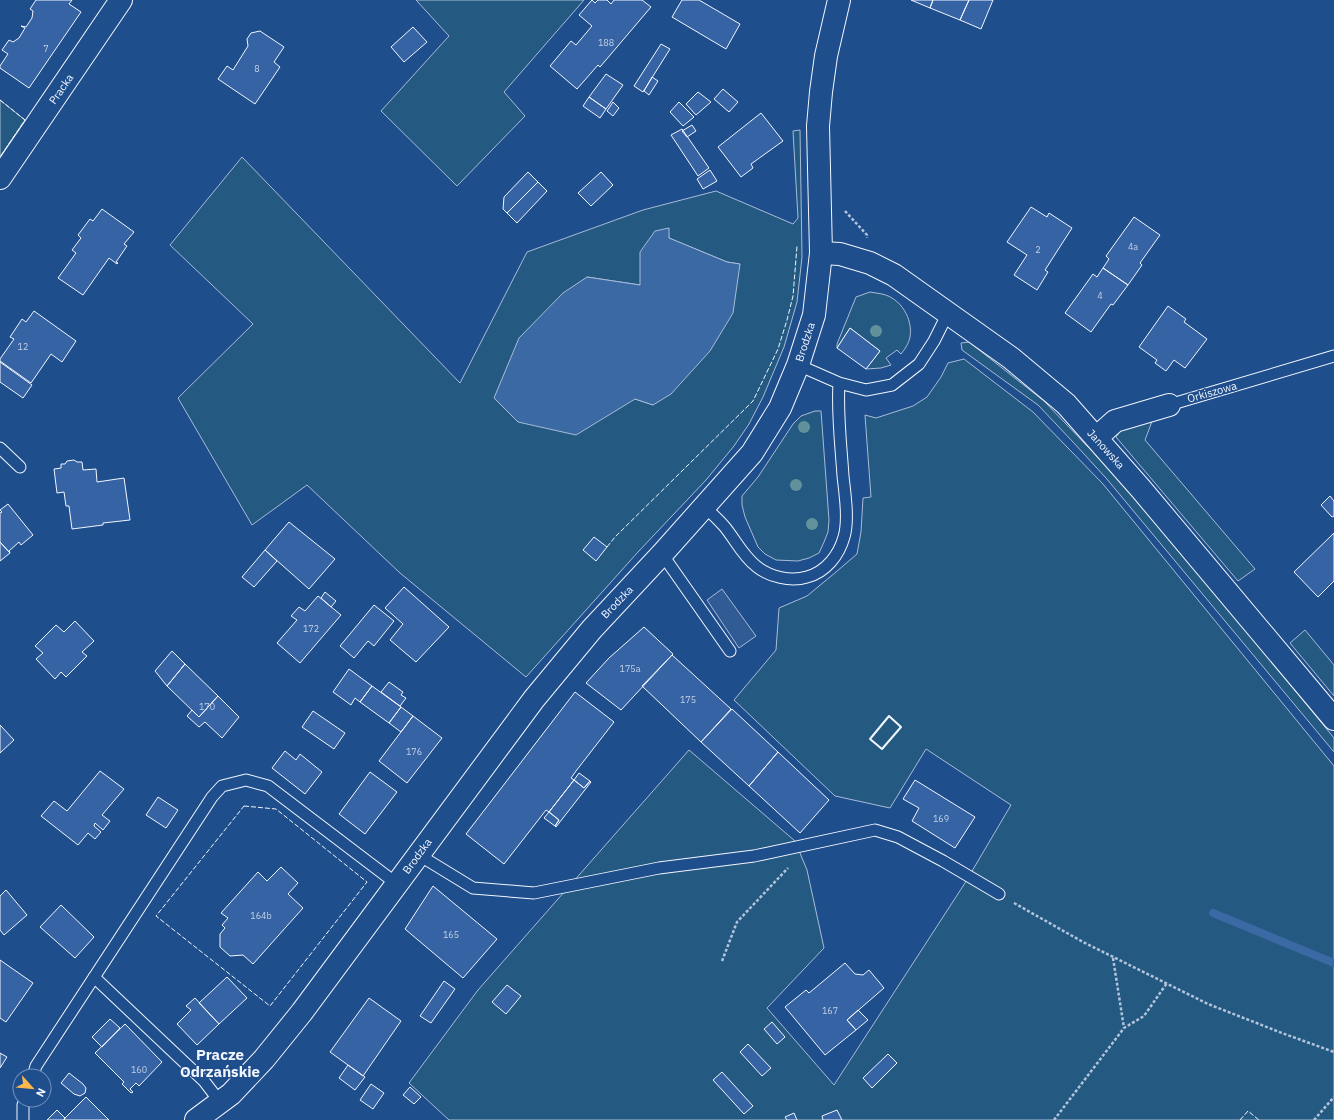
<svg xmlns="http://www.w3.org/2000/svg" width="1334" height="1120" font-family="'IBM Plex Sans',sans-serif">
	<rect width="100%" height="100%" fill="#1f4e8c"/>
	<path fill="#245a82" stroke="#a8bbd7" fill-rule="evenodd" d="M416 0H584L504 92 525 116 457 186 381 111 449 36Z
		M0 100 25 120 0 157Z
		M800 130 802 257 797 302 784 347 763 397 749 424 734 446 706 480 638 552 526 677 400 573 307 485 252 525 178 398 253 324 170 245 242 157 460 383 527 252 643 210 716 191 793 224 798 218 793 131ZM668 228 669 238 727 262 740 264 653 405 635 399 587 277 640 285Z
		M870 292C874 293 878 293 882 294 901 298 913 319 910 337 909 343 905 349 901 354L897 350 886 358 891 365 881 368 866 369 880 351 850 328 837 348V344L856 297Z
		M969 342 1044 401 1113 473 1267 656 1334 738V752L1106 478 1073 442 1038 405 962 350 961 343Z
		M964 359 1033 412 1103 484 1334 766V1120H449L409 1083 478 990 689 750 795 841 807 870 824 948 767 1008 834 1085 965 883 1011 805 926 749 890 808 835 796 734 700 776 650 779 608 807 596 836 572 857 554 861 532 863 498 871 497 865 415 876 418 913 406 927 397 941 377 948 363Z
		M815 411H821L829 520 828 532 824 542 819 553 809 558 798 561 776 560 765 554 758 547 745 517 742 505V496L758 477 793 424 801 416Z
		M1154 416 1145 440 1255 569 1238 581 1116 437 1126 423Z
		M1305 630 1334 665V696L1290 643Z"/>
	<path fill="#305b95" stroke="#a8bbd7" d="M722 589 756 636 739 648 707 600Z"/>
	<path fill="#3b69a3" stroke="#a8bbd7" d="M669 228V238L727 262 740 264 733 313 710 351 671 394 653 405 635 399 576 435 518 422 494 398 519 338 563 293 587 277 640 285V252L655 231Z"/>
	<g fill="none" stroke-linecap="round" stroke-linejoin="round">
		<path stroke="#3b69a3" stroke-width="8" d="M1213 913 1334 963"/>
	</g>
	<path fill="#3563a3" stroke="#f2f6ff" d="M36 0H72L69 4 81 12 29 88 0 68V66L8 54 2 50 9 40 13 42 19 38 25 28 21 26 26 27 32 18 33 11 30 9Z
		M592 0 595 3 598 0H607L611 4 614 0H642L651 7 600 67 598 65 577 89 550 66 571 41 576 45 592 26 579 15Z
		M682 0H699L740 24 726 49 672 17Z
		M911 0H933L930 8Z
		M933 0H969L960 20 930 8Z
		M969 0H993L981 29 960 20Z
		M413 27 427 42 404 62 391 47Z
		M260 31 284 47 274 62 280 67 255 104 218 79 227 66 233 70 248 46 247 39 251 33Z
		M661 44 670 49 643 92 634 86Z
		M606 74 623 85 606 109 589 97Z
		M652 77 658 81 649 95 644 91Z
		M723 89 738 102 729 112 714 99Z
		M698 92 711 102 696 115 686 104Z
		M589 97 606 109 600 118 583 106Z
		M613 102 619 108 613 116 607 111Z
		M679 102 694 117 683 126 670 112Z
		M761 113 783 141 751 164 753 168 741 177 718 147Z
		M692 125 696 131 687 137 682 131Z
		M682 129 709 168 698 176 671 135Z
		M710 170 717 181 703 189 697 179Z
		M528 172 538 182 507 213 503 209 504 197Z
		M601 172 613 185 591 206 578 193Z
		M538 182 547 191 517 223 507 213Z
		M1031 207 1047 217 1049 213 1072 228 1045 270 1048 272 1037 290 1014 275 1027 255 1007 242Z
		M102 209 134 232 124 244 127 246 116 262 118 263 117 264 109 258 83 295 58 278 76 253 72 250 81 238 78 235 90 219 93 221Z
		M1134 217 1160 235 1140 263 1142 265 1128 285 1103 268 1109 259 1106 256Z
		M1103 268 1128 285 1113 305 1111 304 1091 332 1065 313 1093 274 1097 277Z
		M1168 306 1186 319 1184 322 1207 339 1185 368 1174 360 1166 371 1155 363 1157 360 1139 347Z
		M34 311 76 341 62 362 51 354 31 383 0 361V359L14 339 10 337 22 319 26 322Z
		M850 328 880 351 866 369 837 348Z
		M0 362 32 385 23 398 0 382Z
		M74 460 77 462H82L83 470 96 469 97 482 124 478 130 520 103 523V525L72 529 69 506H66L64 492 57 493 54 469 61 468V464H65L67 461Z
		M1330 496 1334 501V516L1332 517 1321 505Z
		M8 504 33 535 21 545 19 542 9 551 10 553 0 542V513L2 512 0 510Z
		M289 522 335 559 309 589 265 550Z
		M1334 533V581L1318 597 1294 572Z
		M594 537 607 547 596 561 583 550Z
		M0 542 10 553 0 561Z
		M265 550 277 561 254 587 242 577Z
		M404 587 449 627 416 662 390 640 403 624 385 608Z
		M325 592 336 601 331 607 321 598Z
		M318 596 341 615 300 663 277 643 297 620 291 616 299 607 305 611Z
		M374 605 394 621 374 646 368 641 354 658 340 646Z
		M75 621 94 641 82 652 87 656 66 677 61 672 55 679 36 659 43 653 35 646 56 625 64 632Z
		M644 627 673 654 621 710 586 683 609 658Z
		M172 651 185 664 167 686 155 671Z
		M672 655 731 709 701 742 642 686Z
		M185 664 218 696 199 717 167 686Z
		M349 669 372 686 360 702 355 698 351 705 333 692Z
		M389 682 403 692 401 695 406 698 400 706 381 692Z
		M372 686 401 707 389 723 360 702Z
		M575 692 614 722 576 771 571 778 574 780 549 812 546 810 504 864 466 834Z
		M218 696 239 717 222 738 205 722 199 727 187 716 192 710 199 717Z
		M401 707 413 716 401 732 389 723Z
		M732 709 778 752 749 786 701 742Z
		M313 711 345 733 334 749 302 727Z
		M413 716 442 738 407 783 379 761Z
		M0 725 14 740 0 753Z
		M285 751 296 760 300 754 322 772 305 794 272 768Z
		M778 752 829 800 800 833 749 786Z
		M100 771 124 789 102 815 110 821 103 830 95 823 94 826 101 832 95 839 88 833 78 845 41 816 54 801 67 811Z
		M370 772 397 792 365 834 339 814Z
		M579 773 590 781 584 788 574 780Z
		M574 780 584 788 590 781 591 782 556 827 555 826 559 820 549 812Z
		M915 780 975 817 955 848 912 821 919 808 903 799Z
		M158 797 178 810 166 828 146 815Z
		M549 812 559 820 555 826 544 818Z
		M281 867 298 883 288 894 303 908 253 964 243 955 230 956 220 947V934L225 928 222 925 228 918 221 913 258 872 267 881Z
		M433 886 497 939 463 978 405 929Z
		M6 890 27 915 4 935 0 930V896Z
		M61 905 94 937 75 958 40 927Z
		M0 960 33 983 6 1022 0 1018Z
		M845 963 855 974 863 975 869 970 884 988 847 1020 856 1030 825 1055 785 1007 806 990 809 993Z
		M227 977 247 998 219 1024 199 1003Z
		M444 981 455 989 431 1023 420 1016Z
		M507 985 521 996 506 1014 492 1002Z
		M195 998 219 1024 197 1045 177 1024 191 1010 186 1006Z
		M369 998 401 1021 363 1076 330 1052Z
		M858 1010 868 1020 856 1030 847 1020Z
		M110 1019 120 1028 102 1047 92 1037Z
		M772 1022 785 1037 777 1044 764 1029Z
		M125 1024 162 1062 139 1086 136 1083 130 1089 133 1092 131 1093 122 1084 124 1082 95 1053Z
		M748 1044 771 1068 762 1076 740 1052Z
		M0 1053 7 1057 0 1068Z
		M888 1054 897 1063 872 1088 863 1078Z
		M348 1065 365 1077 355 1090 339 1078Z
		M722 1072 753 1106 744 1114 713 1080Z
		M69 1073 83 1084 86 1088 85 1093 80 1096 74 1094 61 1083Z
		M371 1084 384 1093 373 1109 360 1100Z
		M410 1087 421 1097 414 1104 403 1095Z
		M86 1097 109 1120H64L65 1118Z
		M57 1110 65 1118 64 1120H47Z
		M837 1110 842 1120H823L822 1116Z
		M794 1113 797 1120H787L785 1117Z"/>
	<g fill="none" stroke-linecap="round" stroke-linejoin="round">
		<g stroke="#f2f6ff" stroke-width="13">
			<path id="lane" d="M798 365 839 383 866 390 892 385 919 364 934 341 948 313
				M1169 405 1334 356
				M0 448 20 467
				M705 507C711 513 718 519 724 526 735 539 742 555 756 566 769 577 791 582 807 577 826 572 839 555 844 537 849 520 845 494 843 476 841 445 837 414 839 383
				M662 554 730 651
				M419 855 473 888 534 893 659 868 754 856 875 830 898 837 943 861 999 894
				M94 977 204 1081 220 1102
				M33 1076 36 1066 212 797 222 786 246 780 268 786 397 884
				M23 1120V1105L25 1100"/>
		</g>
		<g stroke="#f2f6ff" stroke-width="24">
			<path id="street" d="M0 178 121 0
				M821 253 840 254 870 263 894 275 1011 358 1066 404 1141 489 1334 719
				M1096 438 1115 421 1169 405"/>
		</g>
		<g stroke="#f2f6ff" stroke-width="24">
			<path id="secondary" d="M196 1120 231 1094 264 1059 302 1012 534 699 592 629 662 554 752 453 780 408 798 365 814 315 821 253 818 126 821 92 826 56 839 0"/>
		</g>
		<path stroke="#b3c4dc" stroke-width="2.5" stroke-dasharray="3 2" stroke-linecap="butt" d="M845 211 867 235V238
			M1014 903 1083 942 1208 1004 1282 1033 1334 1052
			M1113 958 1124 1028
			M722 961 737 922 788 868
			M1054 1120 1124 1028 1144 1016 1167 983
			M1314 1120 1334 1097"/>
		<use href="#lane" stroke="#1f4e8c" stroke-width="11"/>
		<use href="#street" stroke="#1f4e8c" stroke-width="22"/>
		<use href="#secondary" stroke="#1f4e8c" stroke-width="22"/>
		<path stroke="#f2f6ff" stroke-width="1" stroke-dasharray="5 2" stroke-linecap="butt" d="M0 100 25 120 0 157
			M607 547 615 537 753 401 778 349 787 320 793 296 797 246
			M244 806 276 809 367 882 270 1006 156 916Z
			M1240 1120 1248 1111 1259 1120"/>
		<path stroke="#f2f6ff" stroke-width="2" d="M889 716 901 727 882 749 870 739Z"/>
	</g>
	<g fill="#61919a">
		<circle cx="876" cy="331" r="6"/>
		<circle cx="804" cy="427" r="6"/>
		<circle cx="796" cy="485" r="6"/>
		<circle cx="812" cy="524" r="6"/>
	</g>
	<g text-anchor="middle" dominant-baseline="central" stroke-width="3" stroke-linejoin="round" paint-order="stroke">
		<g font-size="9" fill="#c3d1e8">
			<text x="606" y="42">188</text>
			<text x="46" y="48">7</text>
			<text x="257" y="68">8</text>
			<text x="1133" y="246">4a</text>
			<text x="1038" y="249">2</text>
			<text x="1100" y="295">4</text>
			<text x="23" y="346">12</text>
			<text x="311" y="628">172</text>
			<text x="630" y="668">175a</text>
			<text x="688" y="699">175</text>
			<text x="207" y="706">170</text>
			<text x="414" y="751">176</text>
			<text x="941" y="818">169</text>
			<text x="261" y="915">164b</text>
			<text x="451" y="934">165</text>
			<text x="830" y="1010">167</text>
			<text x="139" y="1069">160</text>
		</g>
		<g font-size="11" fill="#f2f6ff" stroke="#1f4e8c">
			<text transform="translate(61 89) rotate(-55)">Pracka</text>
			<text transform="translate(805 342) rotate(-72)">Brodzka</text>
			<text transform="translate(1212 392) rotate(-16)">Orkiszowa</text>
			<text transform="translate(1106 449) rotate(48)">Janowska</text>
			<text transform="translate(617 602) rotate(-46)">Brodzka</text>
			<text transform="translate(417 856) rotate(-54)">Brodzka</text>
		</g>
		<g font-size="15" font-weight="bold" fill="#f2f6ff" stroke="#1f4e8c">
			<text x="220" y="1054">Pracze<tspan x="220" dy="17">Odrzańskie</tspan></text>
		</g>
	</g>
	<g transform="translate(32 1088) rotate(117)"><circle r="19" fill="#1f4e8c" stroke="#7391ba"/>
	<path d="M0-3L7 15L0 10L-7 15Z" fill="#ffb74d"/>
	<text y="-6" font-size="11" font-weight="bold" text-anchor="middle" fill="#f2f6ff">N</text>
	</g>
</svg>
